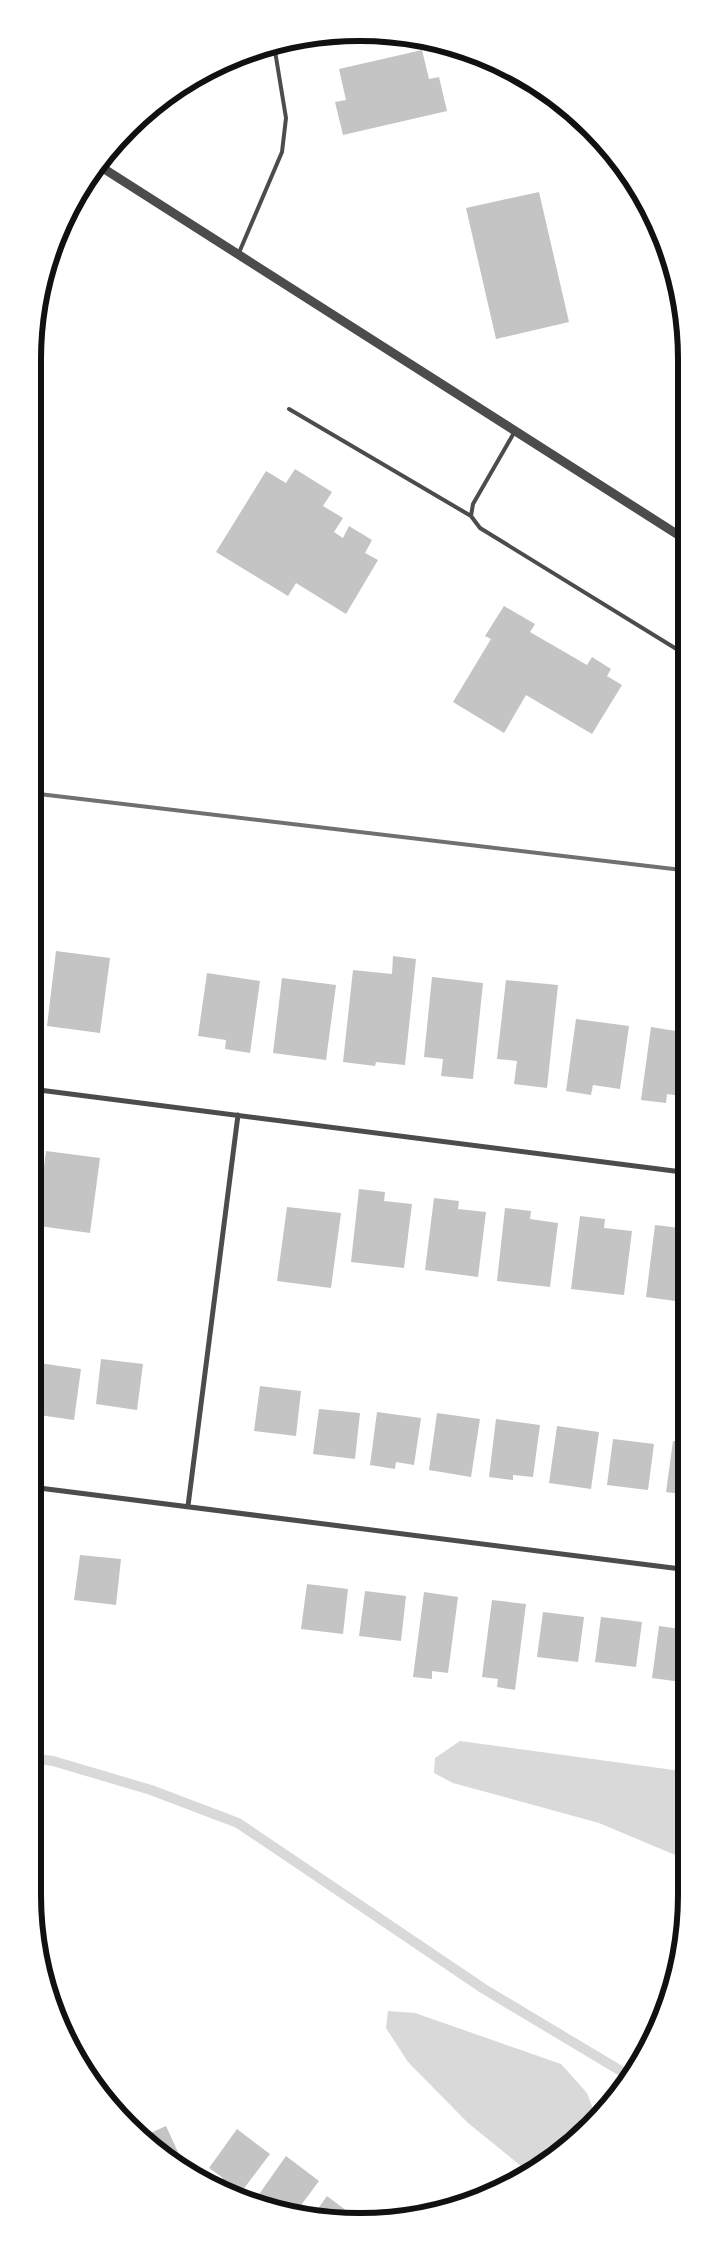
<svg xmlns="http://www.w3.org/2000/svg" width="719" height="2254" font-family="Inter,sans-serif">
	<rect width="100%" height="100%" fill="#fff"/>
	<path fill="#d9d9d9" d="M460 1741 681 1771 680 1857 599 1823 453 1783 434 1773 435 1758Z
		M388 2011 415 2013 561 2064 587 2093 595 2114 558 2154 526 2170 468 2123 408 2062 386 2028Z"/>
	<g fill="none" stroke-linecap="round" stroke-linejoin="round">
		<path stroke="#d9d9d9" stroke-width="10" d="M39 1759 53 1761 151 1790 238 1823 484 1989 631 2077"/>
	</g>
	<path fill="#c4c4c4" d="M422 50 429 79 439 77 447 111 343 135 335 102 346 100 339 69Z
		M539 192 569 322 496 339 466 208Z
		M295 469 332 492 323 506 343 518 334 532 343 538 349 526 372 540 365 553 378 560 346 614 296 583 288 596 216 552 266 471 286 483Z
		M504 606 535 624 530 632 587 665 592 657 611 669 607 676 622 685 592 734 526 695 504 733 453 702 491 639 485 636Z
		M56 951 110 958 100 1033 47 1026Z
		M393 956 416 959 405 1065 376 1062 375 1066 343 1062 353 970 392 974Z
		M207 973 260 981 250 1053 225 1049 226 1040 198 1036Z
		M432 977 483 983 473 1079 441 1076 443 1059 424 1057Z
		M282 978 336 985 326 1060 273 1053Z
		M506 980 558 985 547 1088 514 1084 517 1061 497 1059Z
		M576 1019 629 1026 620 1089 593 1085 591 1095 566 1091Z
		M651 1027 682 1032V1096L667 1094 666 1103 641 1100Z
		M46 1151 100 1158 90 1233 39 1226V1208Z
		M359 1189 385 1192 384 1201 412 1204 404 1268 351 1262Z
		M434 1198 459 1201 458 1209 486 1212 478 1277 425 1270Z
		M287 1207 341 1213 331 1288 277 1281Z
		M505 1208 531 1211 530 1219 558 1223 550 1287 497 1281Z
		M580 1216 605 1219 604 1228 632 1231 624 1295 571 1289Z
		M655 1225 680 1228 682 1302 646 1297Z
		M101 1359 143 1364 137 1410 96 1404Z
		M39 1363 81 1369 74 1420 39 1415Z
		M260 1386 301 1391 296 1436 254 1431Z
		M319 1409 360 1413 355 1459 313 1454Z
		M377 1412 421 1418 414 1465 396 1462 395 1469 370 1465Z
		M437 1413 480 1419 471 1477 429 1470Z
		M496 1419 540 1425 533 1477 513 1475V1480L489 1477Z
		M557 1426 599 1432 591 1489 549 1483Z
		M613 1439 654 1444 648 1490 607 1485Z
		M673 1441 681 1442V1494L666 1492Z
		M80 1555 121 1559 116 1605 74 1600Z
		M307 1584 348 1589 343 1634 301 1629Z
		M365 1591 406 1596 401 1641 359 1636Z
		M424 1592 458 1597 448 1673 432 1671V1679L413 1677Z
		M492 1600 526 1604 515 1690 497 1687 498 1679 482 1677Z
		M543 1612 584 1617 578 1662 537 1657Z
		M601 1617 642 1622 636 1667 595 1662Z
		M659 1626 681 1629V1682L652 1678Z
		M166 2126 183 2163 146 2135Z
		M237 2129 270 2154 239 2195 232 2193 219 2183 223 2178 209 2168Z
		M286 2156 319 2181 296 2212 255 2200Z
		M327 2196 359 2220 312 2217Z"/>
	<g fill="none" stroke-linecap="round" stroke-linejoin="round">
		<path stroke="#4c4c4c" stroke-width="4" d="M238 255 282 152 286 118 274 45
			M289 409 471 516
			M515 431 473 504 471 516 480 528 683 653"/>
		<path stroke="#4c4c4c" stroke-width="5" d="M39 1090 682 1172
			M39 1488 681 1569
			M188 1506 238 1115"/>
		<path stroke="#4c4c4c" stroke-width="9" d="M98 165 683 538"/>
		<path stroke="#707070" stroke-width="4" d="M39 794 682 870"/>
	</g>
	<path d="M0 0H719V2254H0ZM359 41H360A318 318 0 0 1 678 359V1895A318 318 0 0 1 360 2213H359A318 318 0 0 1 41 1895V359A318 318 0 0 1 359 41Z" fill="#fff" fill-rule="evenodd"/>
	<path fill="none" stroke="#111" stroke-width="6" d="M359 41H360A318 318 0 0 1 678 359V1895A318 318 0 0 1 360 2213H359A318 318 0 0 1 41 1895V359A318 318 0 0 1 359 41Z"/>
</svg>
